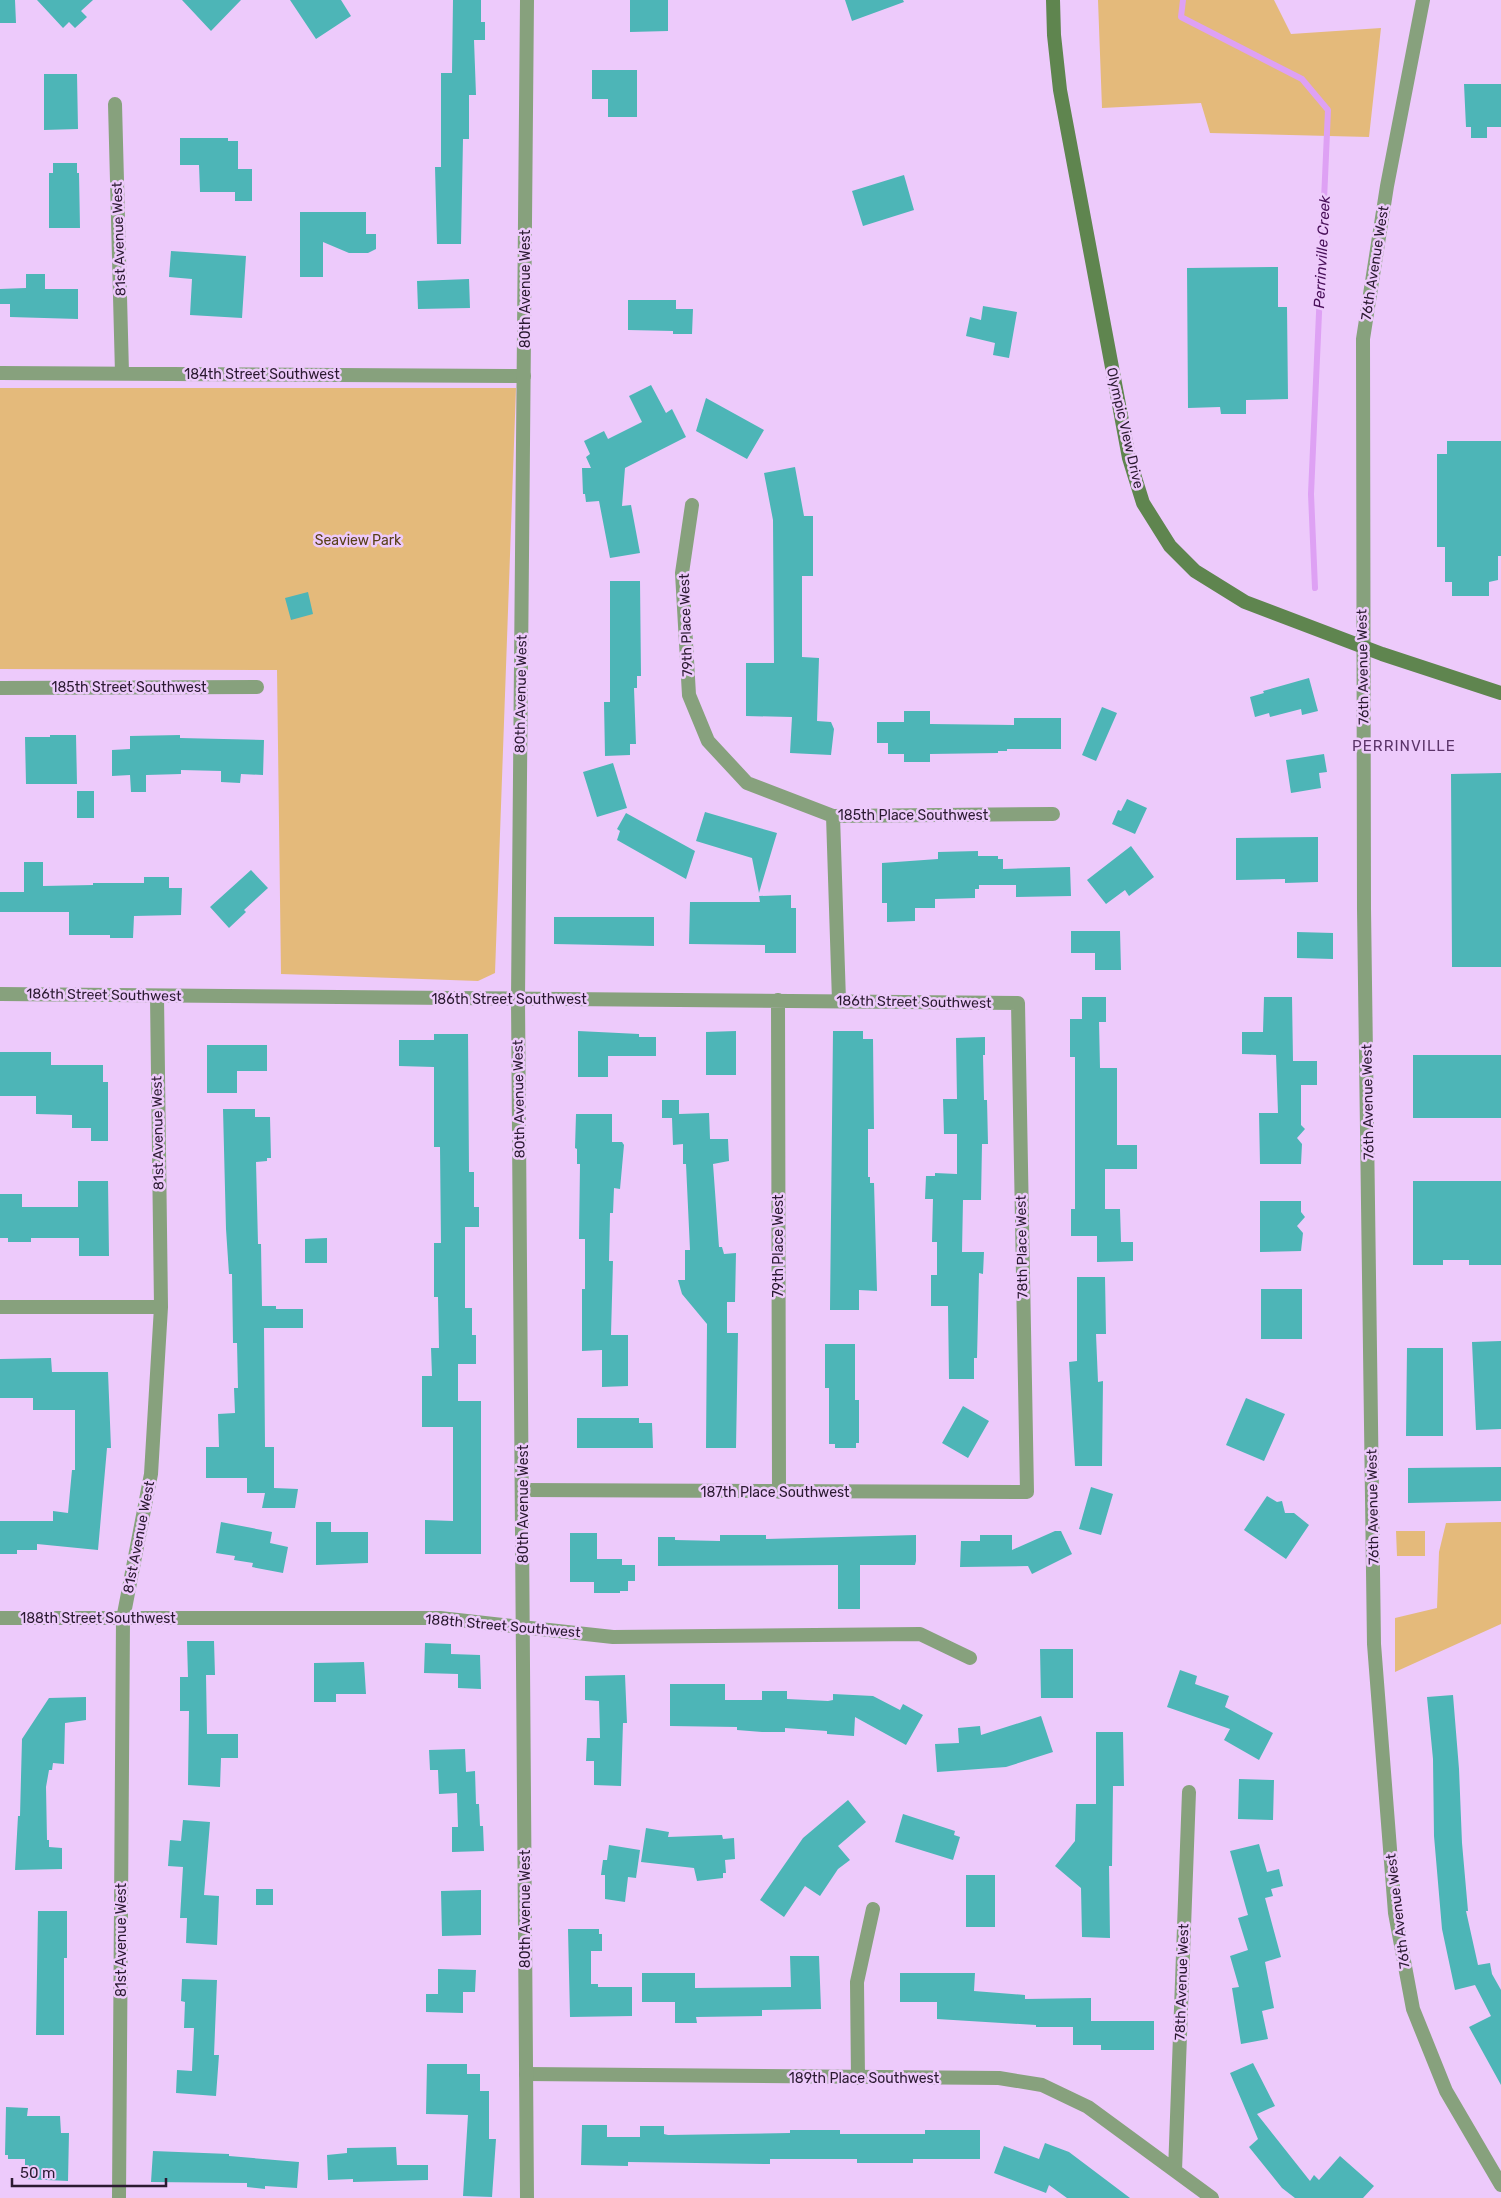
<svg xmlns="http://www.w3.org/2000/svg" width="1501" height="2198" font-family="Rubik,sans-serif">
	<rect width="100%" height="100%" fill="#edcafb"/>
	<path fill="#e4ba7b" d="M1098 0H1274L1291 34 1381 28 1369 137 1210 133 1201 103 1102 108Z
		M0 388H516L495 973 478 981 281 974 277 670 0 669Z
		M1501 1522V1624L1395 1672V1618L1437 1608 1439 1552 1446 1523Z
		M1396 1531H1425V1556H1397Z"/>
	<g fill="none" stroke-linecap="round" stroke-linejoin="round">
		<path stroke="#dea1f4" stroke-width="6" d="M1183 0 1181 17 1302 79 1328 110 1311 494 1315 588"/>
	</g>
	<path fill="#4db5b7" d="M0 0H15L16 23H0Z
		M37 0H93L81 11 87 17 75 28 69 22 63 28Z
		M182 0H241L211 31Z
		M290 0H341L351 16 316 39Z
		M453 0H481V22H485V40H474L476 95H469V139H463L461 244H437L435 167H441V73H452Z
		M630 0H668V31L630 32Z
		M845 0H903L904 2 852 21Z
		M592 70H637V117H608V99H592Z
		M44 74H77L78 129 44 130Z
		M1464 84H1501V127H1487V138H1471V127H1466Z
		M180 138H228V141H238V169H252V201H235V192H200L199 165H180Z
		M53 163H77V173H79L80 228H49V173H53Z
		M904 175 914 210 863 226 852 191Z
		M300 212H366V234H376V249L368 253H349L323 242V277H300Z
		M171 251 246 256 242 318 190 315 192 279 169 277Z
		M1278 267V307H1287L1288 399 1246 400V414H1221L1220 407 1188 408 1187 268Z
		M26 274H45V289H78V319L10 317V304H0V289L26 288Z
		M469 279 470 308 418 309 417 281Z
		M628 300H676V309H693L692 334H673V331L628 330Z
		M983 306 1017 312 1009 358 993 355 995 343 966 336 970 317 981 320Z
		M651 385 666 413 672 409 686 437 625 468 622 506 631 505 640 553 610 558 599 501 586 502 585 494H583L582 468H591L586 457 590 454 584 441 604 431 608 439 642 422 629 396Z
		M706 398 764 430 747 459 696 431Z
		M1447 441H1501V556H1498V580L1489 582V596H1452V582H1445V547H1437V454H1447Z
		M795 467 804 516H813V576H802V657L819 658 817 721 831 722 834 729 831 755 790 753 792 717 746 716V663H774L773 520 764 473Z
		M610 581H640L641 676H637V688H634L636 744H630V755L605 756 604 702H610Z
		M308 592 313 614 291 620 285 598Z
		M1309 678 1318 711 1302 715 1301 709 1270 717 1269 713 1255 717 1250 697 1264 693 1263 691Z
		M1102 707 1117 713 1096 761 1082 755Z
		M904 711H930V724L1014 725V718H1061V749H1007V751H998V753L930 754V762H904V754H888V743H877V722H904Z
		M50 735H76L77 784H26L25 737H50Z
		M180 735V738L264 740 263 775 241 774 240 783 221 782V771L181 770V774L146 775V792H131L130 775 112 776V750L130 749V736Z
		M1324 754 1327 772 1319 773 1321 788 1291 793 1286 760Z
		M613 763 627 808 597 817 583 772Z
		M1501 773V967H1452L1451 774Z
		M77 791H94V818H77Z
		M1127 799 1147 808 1135 834 1112 824 1118 810 1121 811Z
		M705 812 777 833 759 893 752 858 696 841Z
		M626 813 695 851 686 879 617 840 620 831 617 829Z
		M1318 837V882L1285 883V879L1236 880V838Z
		M1131 846 1154 877 1129 896 1125 890 1106 904 1087 880Z
		M978 851V856H998V859H1003V869L1070 867 1071 896 1016 897V885H979V889H975V898L935 899V908H915V921L887 922V903H882V863L938 859V852Z
		M24 862H43V886L93 885V883H144V877H169V888H182L181 915 134 916 133 938H110V935H69V912H0V892H24Z
		M251 870 268 888 244 910 246 912 229 928 210 907Z
		M791 895V908H796V953H765V945L689 944 690 902H760L759 896Z
		M554 917H654V946L554 944Z
		M1071 931H1120L1121 970H1095V953H1071Z
		M1297 932 1333 933V959L1297 958Z
		M1082 997H1106V1022H1099L1100 1068H1117V1145H1137V1169H1105V1209H1120L1121 1242H1133V1261L1097 1262V1236H1071V1209H1075V1057H1070V1019H1082Z
		M1264 997H1292L1293 1061H1317V1085H1301V1125L1305 1129 1297 1138 1302 1144 1301 1164H1260L1259 1113H1278L1276 1055 1242 1054V1032H1263Z
		M578 1031 639 1034V1037H656V1056H608V1077H578Z
		M736 1031V1075H706V1032Z
		M833 1031H863V1039H873L874 1129H868V1177H870V1183H874L877 1291 859 1290V1310H830Z
		M434 1034H468L469 1172H474V1207H479V1227H465V1308H472V1335H476V1364H458V1401H481V1554H425V1520L453 1521V1427H422V1376H432L431 1348H439L438 1297H434V1243H441L440 1147H434V1067L399 1066V1040H434Z
		M985 1037V1055H983L984 1100H987L988 1144H982L981 1200H963L962 1252H984L983 1274 979 1273 977 1358H974V1379H949L948 1306H931V1275H937V1242H932L933 1199H925L926 1176H935V1173L957 1174V1134H944L943 1099H957L956 1038Z
		M207 1045H267V1071H237V1093H207Z
		M0 1052H51V1065H103V1082H108V1141H91V1128H72V1115L36 1114V1096H0Z
		M1413 1055H1501V1118H1413Z
		M662 1100H679V1114L709 1113 710 1139H728L729 1161 713 1164 719 1247H722L724 1254 736 1253 735 1302H727V1333H738L736 1448H706L707 1324 682 1294 678 1280H685V1250H690L686 1164H683V1144L673 1145 672 1118H662Z
		M223 1109H255V1117H270L271 1158H267V1161L256 1162 258 1244H261L262 1306H276V1309H303V1328H264L265 1447H274V1488L298 1489 295 1508H262L265 1493H247V1478H206V1447H219L218 1414 235 1413 234 1388H238L237 1343H233L232 1274H229L226 1229Z
		M576 1114H612V1142H622L624 1145 620 1189 614 1188 613 1213H610L609 1261H613L611 1335H628V1386L602 1387V1350L582 1351V1289H585V1239H579L580 1164H577V1149L575 1148Z
		M78 1181H108L109 1256H79V1238H31V1242H8V1238H0V1194H22V1207H78Z
		M1413 1181H1501V1265H1469V1260H1443V1265H1413Z
		M1260 1201H1301V1212L1305 1217 1297 1226 1303 1233 1301 1251 1260 1252Z
		M327 1238V1263H305V1239Z
		M1077 1277H1105L1106 1334H1096L1098 1382 1103 1381 1102 1466H1075L1069 1362 1077 1361Z
		M1261 1289H1302V1339H1261Z
		M1501 1341V1429L1476 1430 1472 1342Z
		M825 1344H855V1400H859V1443H856V1448H835V1444H829V1388H825Z
		M1407 1348H1443V1436H1406Z
		M51 1358 52 1372H108L111 1448H107L98 1550 37 1544V1550H17V1554H0V1521H53V1511L68 1513 72 1470H75V1410H33V1398H0V1359Z
		M1246 1398 1285 1414 1264 1461 1226 1445Z
		M963 1406 989 1421 968 1458 942 1443Z
		M577 1418H639V1423H652L653 1448H577Z
		M1501 1467V1501L1408 1503V1468Z
		M1091 1487 1113 1494 1101 1535 1079 1529Z
		M1267 1496 1277 1502 1282 1501 1285 1513H1294L1309 1525 1286 1559 1244 1530Z
		M221 1522 272 1532 270 1543 288 1547 283 1573 252 1567 253 1563 234 1560 235 1556 216 1553Z
		M316 1522H331V1532H368V1563L316 1565Z
		M1055 1531H1061L1072 1554 1032 1574 1028 1566 960 1567 961 1541H980V1535H1012V1550Z
		M570 1533H597V1559H622V1565H635V1581H628V1591H620V1593H594V1582H570Z
		M720 1535H766V1539L916 1535V1561L915 1565H860V1609H838V1565L658 1566V1537H675V1540L720 1541Z
		M187 1641H214L215 1675H206L207 1734H238V1758H221L220 1787 188 1785 189 1711H180V1677H188Z
		M425 1643 451 1644V1654L480 1655 481 1689 458 1688V1674L424 1673Z
		M1040 1649H1073V1698H1041Z
		M364 1662 366 1694H336V1702H314V1663Z
		M1180 1670 1197 1676 1195 1684 1229 1696 1225 1707 1273 1733 1259 1760 1224 1740 1230 1729 1167 1707Z
		M625 1675 627 1723H623L621 1786 594 1785V1761H586L587 1738H600L599 1701 585 1700V1676Z
		M670 1684H725V1700H762V1691H787V1699L828 1701 833 1700V1694L873 1696 900 1710 903 1704 923 1715 906 1745 855 1717 854 1736 827 1734V1731L785 1728V1732H762L737 1730V1727L670 1726Z
		M1453 1695 1459 1769 1462 1843 1468 1911H1466L1478 1965 1490 1963 1492 1974 1501 1990V2085L1469 2027 1491 2016 1475 1985 1455 1990 1442 1929 1434 1836 1433 1759 1427 1697Z
		M86 1697V1720L65 1723 64 1764 53 1763 52 1770H49L46 1787 47 1840H49V1847L62 1848V1869L15 1870 18 1816H20L22 1739 49 1698Z
		M1041 1716 1053 1752 1006 1767 937 1772 935 1744 959 1743 958 1728 980 1726 981 1735Z
		M1096 1732H1123L1124 1786H1113L1112 1866H1109L1110 1938 1082 1937 1081 1888 1055 1866 1075 1841 1076 1804H1096Z
		M465 1749 466 1772 475 1771 476 1804H479L480 1826H483L484 1851 452 1852V1827H458L457 1793 439 1794 438 1770H430L429 1750Z
		M1239 1779 1274 1780 1273 1820 1238 1819Z
		M848 1800 866 1822 838 1846 850 1860 838 1869 820 1896 805 1886 784 1917 760 1900 803 1838Z
		M903 1814 955 1831 954 1835 960 1837 953 1860 895 1842Z
		M183 1820 210 1822 204 1895 219 1896 217 1945 186 1943 187 1918H180L183 1867 168 1866 170 1840 181 1841Z
		M646 1828 669 1832 668 1837 722 1835 723 1839 734 1838 735 1859 725 1860 726 1873H723V1878L697 1881 694 1868 641 1862Z
		M1259 1844 1267 1872 1279 1869 1283 1886 1271 1889 1273 1896 1265 1898 1281 1957 1265 1962 1274 2008 1262 2011 1268 2039 1241 2044 1232 1988 1239 1987 1230 1956 1248 1950 1238 1918 1248 1915 1230 1851Z
		M609 1845 640 1850 636 1878 628 1877 625 1902 605 1899V1875H601L603 1860H607Z
		M966 1875H995V1927H966Z
		M256 1889H273V1905H256Z
		M481 1890V1935L442 1936 441 1891Z
		M38 1911H67V1958H64V2035H36Z
		M568 1929H599V1934H602V1951H591V1984H598V1987H632V2016L570 2017Z
		M790 1956H819L821 2009 762 2010V2016L696 2017 697 2023H675V2002H642V1973H695V1988L791 1987Z
		M438 1969 476 1970 475 1992H463V2013L426 2012V1994H438Z
		M900 1973H975L974 1991 1025 1995V1999L1091 1998V2021H1154V2050H1101V2045H1073V2027H1036V2025L937 2019V2002H900Z
		M182 1979 217 1980 214 2055H219L216 2096 176 2093 177 2070 192 2071 194 2028H184L185 2002 181 2001Z
		M1253 2063 1275 2106 1257 2114 1310 2181 1314 2175 1319 2180 1340 2156 1374 2186 1363 2198H1295L1282 2188 1249 2147 1258 2139 1230 2073Z
		M427 2064H467V2074H480V2091H489V2139H496L492 2197 463 2196 468 2115 426 2114Z
		M6 2107 28 2108 27 2116H60L61 2133H69L68 2181 25 2179V2159H8V2155H5Z
		M582 2125H607V2137H640V2126H664V2134L668 2135 790 2133V2130H840V2134H925V2130H980V2159H913V2163H857V2159H770V2164L628 2162V2166L581 2165Z
		M1045 2143 1069 2152 1130 2198H1067L1049 2185 1046 2193 994 2173 1004 2146 1039 2159Z
		M396 2147 397 2165H428V2180L353 2182V2179L328 2180 327 2155 347 2153V2148Z
		M153 2151 229 2154V2156L299 2162 297 2188 265 2186V2189L247 2187V2183L151 2182Z"/>
	<g fill="none" stroke-linecap="round" stroke-linejoin="round">
		<path stroke="#87a17d" stroke-width="14" d="M115 104 122 373
			M0 373 524 376
			M692 505 682 573 689 695 708 741 747 783 833 816 1053 814
			M0 688 257 687
			M833 816 839 1001
			M0 994 1018 1003 1027 1492 523 1490
			M778 1000 779 1492
			M0 1307H161
			M526 2074 999 2078 1042 2085 1088 2107 1212 2198
			M858 2078 857 1982 873 1909
			M1175 2171 1189 1792
			M119 2198 123 1619 151 1474 161 1307 157 996"/>
		<path stroke="#87a17d" stroke-width="14" d="M1423 0 1387 186 1363 339 1364 909 1374 1644 1395 1913 1413 2009 1446 2091 1501 2185
			M0 1618H440L613 1637 920 1634 970 1658
			M527 2198 518 999 527 0"/>
		<path stroke="#5f854f" stroke-width="14" d="M1053 0 1054 35 1060 90 1129 458 1143 503 1170 546 1195 571 1245 602 1382 654 1501 693"/>
	</g>
	<g text-anchor="middle" dominant-baseline="central" stroke-width="5" stroke-linejoin="round" paint-order="stroke">
		<g font-size="14" fill="#2b1a31" stroke="#edcafb">
			<text transform="translate(119 239) rotate(-92)">81st Avenue West</text>
			<text transform="translate(1375 263) rotate(-81)">76th Avenue West</text>
			<text transform="translate(525 289) rotate(-90)">80th Avenue West</text>
			<text x="262" y="374">184th Street Southwest</text>
			<text transform="translate(1125 428) rotate(77)">Olympic View Drive</text>
			<text transform="translate(686 625) rotate(-92)">79th Place West</text>
			<text transform="translate(1363 667) rotate(-91)">76th Avenue West</text>
			<text x="129" y="687">185th Street Southwest</text>
			<text transform="translate(521 694) rotate(-89)">80th Avenue West</text>
			<text x="913" y="815">185th Place Southwest</text>
			<text transform="translate(104 995) rotate(1)">186th Street Southwest</text>
			<text x="509" y="999">186th Street Southwest</text>
			<text transform="translate(914 1002) rotate(1)">186th Street Southwest</text>
			<text transform="translate(519 1099) rotate(-91)">80th Avenue West</text>
			<text transform="translate(1368 1102) rotate(-91)">76th Avenue West</text>
			<text transform="translate(158 1133) rotate(-91)">81st Avenue West</text>
			<text transform="translate(778 1246) rotate(-90)">79th Place West</text>
			<text transform="translate(1022 1247) rotate(-91)">78th Place West</text>
			<text x="775" y="1492">187th Place Southwest</text>
			<text transform="translate(523 1504) rotate(-90)">80th Avenue West</text>
			<text transform="translate(1373 1507) rotate(-91)">76th Avenue West</text>
			<text transform="translate(139 1537) rotate(-79)">81st Avenue West</text>
			<text x="98" y="1618">188th Street Southwest</text>
			<text transform="translate(503 1626) rotate(5)">188th Street Southwest</text>
			<text transform="translate(525 1909) rotate(-90)">80th Avenue West</text>
			<text transform="translate(1398 1911) rotate(-97)">76th Avenue West</text>
			<text transform="translate(121 1940) rotate(-90)">81st Avenue West</text>
			<text transform="translate(1182 1982) rotate(-88)">78th Avenue West</text>
			<text x="864" y="2078">189th Place Southwest</text>
		</g>
		<g font-size="14" fill="#584018" stroke="#edcafb">
			<text x="358" y="540">Seaview Park</text>
		</g>
		<g font-size="15" font-style="italic" fill="#480f59" stroke="#edcafb">
			<text transform="translate(1322 252) rotate(-87)">Perrinville Creek</text>
		</g>
		<g font-size="15" letter-spacing="1" fill="#5b3469" stroke="#edcafb">
			<text x="1404" y="746">PERRINVILLE</text>
		</g>
	</g>
	<path d="M12 2178v8h154v-8" fill="none" stroke="#2b1a31" stroke-width="2.5"/>
	<text x="20" y="2178" font-size="15" fill="#2b1a31" stroke="#edcafb" stroke-width="4" paint-order="stroke">50 m</text>
</svg>
